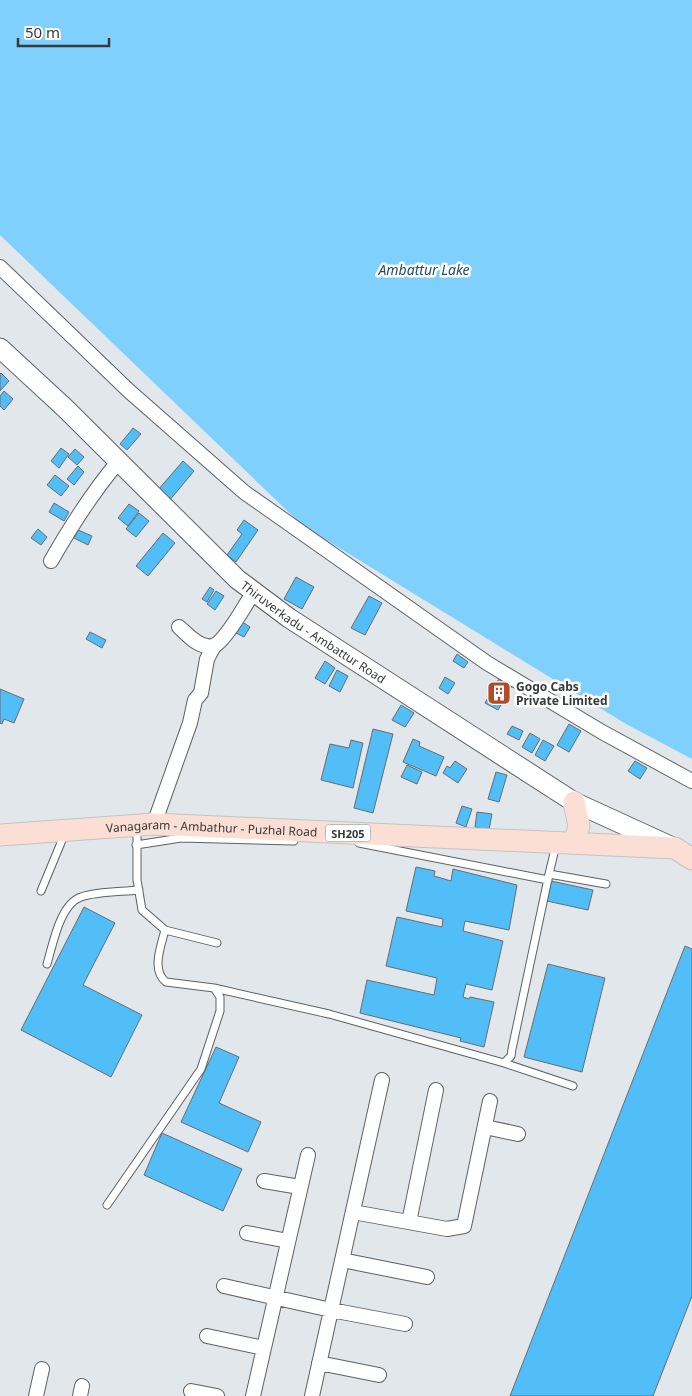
<svg xmlns="http://www.w3.org/2000/svg" width="692" height="1396" font-family="'Noto Sans',sans-serif">
	<rect width="100%" height="100%" fill="#e1e7eb"/>
	<path fill="#80d0fe" d="M0 0H692V759L626 724 302 525 0 235Z"/>
	<path fill="#52bef7" stroke="#676d70" d="M1 373 9 381 0 391V374Z
		M4 391 13 399 4 410 0 406V396Z
		M133 428 141 434 127 450 120 444Z
		M61 448 69 454 59 468 51 461Z
		M75 449 84 457 77 465 68 457Z
		M183 461 194 471 169 501 157 491Z
		M78 466 84 472 74 485 67 479Z
		M55 475 69 486 61 496 47 485Z
		M54 503 69 512 64 521 49 512Z
		M129 504 139 511 128 526 118 518Z
		M139 513 149 521 136 537 126 529Z
		M244 520 258 530 236 562 227 555 242 534 237 530Z
		M38 529 47 537 41 545 31 538Z
		M78 530 92 536 88 545 74 538Z
		M163 533 175 543 148 576 136 566Z
		M296 577 314 587 302 609 284 599Z
		M210 587 214 590 207 602 202 599Z
		M216 591 224 596 215 610 207 604Z
		M369 596 382 603 365 635 351 628Z
		M241 621 250 627 244 637 234 632Z
		M90 632 106 640 102 648 86 639Z
		M457 654 468 662 464 668 453 661Z
		M325 661 335 668 325 684 315 678Z
		M337 670 348 676 340 692 329 686Z
		M445 677 455 683 448 694 439 688Z
		M500 677 513 684 498 710 485 703Z
		M0 689 24 699 14 723 4 719 2 724 0 723Z
		M401 705 414 713 405 727 392 720Z
		M569 724 581 731 569 752 557 745Z
		M512 726 523 731 519 740 507 734Z
		M373 729 393 734 373 813 354 808Z
		M530 733 540 739 532 753 522 747Z
		M413 739 420 742 419 746 444 757 436 776 403 762Z
		M351 740 363 743 353 788 321 780 330 744 349 748Z
		M543 740 554 746 545 761 535 755Z
		M455 761 467 769 458 783 443 773 447 766 450 768Z
		M635 761 647 768 640 779 628 771Z
		M407 765 422 772 417 784 401 777Z
		M496 772 507 775 499 802 488 799Z
		M462 806 472 809 466 827 456 823Z
		M477 812 492 814 489 830 475 827Z
		M416 867 435 871 434 876 451 881 453 869 517 885 509 930 465 921 463 931 503 941 492 990 466 984 463 997 469 999 470 997 494 1002 484 1047 460 1041 461 1038 360 1013 367 980 434 995 437 978 386 966 397 917 442 927 443 919 406 911Z
		M551 881 593 890 588 910 547 901Z
		M84 907 115 923 83 985 142 1015 111 1077 21 1030Z
		M685 946 692 949V1296L653 1396H510Z
		M548 964 605 978 582 1072 524 1057Z
		M216 1047 239 1057 219 1103 261 1122 248 1152 181 1122Z
		M162 1133 242 1169 223 1211 144 1175Z"/>
	<g fill="none" stroke-linecap="round" stroke-linejoin="round">
		<g stroke="#5c6164" stroke-width="9">
			<path id="lane" d="M137 828V880L142 910 165 930 217 943
				M359 843 548 880
				M136 845 181 838 294 841
				M549 874 556 845
				M41 891 65 833
				M47 964C53 944 60 904 81 897 99 891 120 892 139 890
				M214 988 329 1014 504 1063
				M573 1086 504 1063 511 1056 512 1049 549 874 606 884
				M107 1205 201 1069 220 1011V997L214 988 166 982C151 970 161 946 165 930"/>
		</g>
		<g stroke="#5c6164" stroke-width="16">
			<path id="street" d="M0 267 129 391 244 492 487 663 602 732 692 781
				M51 561C71 526 92 493 118 462
				M179 627C187 634 196 645 207 646 211 647 215 646 218 643 231 632 244 606 254 592
				M154 824 190 723 195 700 201 693 207 659 214 646
				M485 1127 518 1134
				M264 1181 300 1187
				M353 1212 447 1229 464 1226 490 1101
				M409 1222 436 1090
				M247 1233 288 1241
				M342 1260 427 1277
				M224 1286 331 1310 405 1324
				M207 1336 264 1348
				M319 1363 379 1375
				M191 1391 217 1396
				M36 1396 42 1369
				M80 1396 82 1386
				M253 1396 308 1155
				M312 1396 382 1080"/>
		</g>
		<g stroke="#5c6164" stroke-width="21">
			<g id="secondary">
				<path id="s1" d="M0 348 66 409 237 579 289 618 574 802 670 846"/>
			</g>
		</g>
		<g stroke="#c3c4c4" stroke-width="23">
			<g id="primary">
				<path d="M574 802 579 826 574 843"/>
				<path id="s2" d="M0 835 154 824 675 848 692 859"/>
			</g>
		</g>
		<use href="#lane" stroke="#fff" stroke-width="7"/>
		<use href="#street" stroke="#fff" stroke-width="14"/>
		<use href="#secondary" stroke="#fff" stroke-width="19"/>
		<use href="#primary" stroke="#fbdfd5" stroke-width="21"/>
	</g>
	<defs>
		<g id="building-square" transform="scale(1.25)"><rect x="-9" y="-9" width="18" height="18" rx="4" fill="#b24b26" stroke="#fff"/><path d="M-4-6H4V6H1V3H-1V6H-4ZM-2.5-4.3h1.7v1.8h-1.7ZM.8-4.3h1.7v1.8H.8ZM-2.5-1h1.7V.8h-1.7ZM.8-1h1.7V.8H.8Z" fill="#fff"/></g>
	</defs>
	<g fill-rule="evenodd">
		<use href="#building-square" x="499" y="693"/>
	</g>
	<g text-anchor="middle" dominant-baseline="central" stroke-width="5" stroke-linejoin="round" paint-order="stroke">
		<rect fill="#fff" stroke="#737576" stroke-width="1" x="325.5" y="824.5" width="45" height="17" rx="4"/>
		<g font-size="11" font-weight="bold" fill="#373a3b">
			<text x="348" y="833">SH205</text>
		</g>
		<g font-size="12" fill="#373a3b" stroke="#fff">
			<text stroke="none"><textPath href="#s1" startOffset="424">Thiruverkadu - Ambattur Road</textPath></text>
			<text stroke="none"><textPath href="#s2" startOffset="212">Vanagaram - Ambathur - Puzhal Road</textPath></text>
		</g>
		<g font-size="12" font-weight="bold" fill="#373a3b" stroke="#fff" text-anchor="start">
			<text x="516" y="686">Gogo Cabs<tspan x="516" dy="14">Private Limited</tspan></text>
		</g>
		<g font-size="14" font-style="italic" fill="#234f67" stroke="#fff">
			<text x="424" y="269">Ambattur Lake</text>
		</g>
	</g>
	<path d="M18 38v8h91v-8" fill="none" stroke="#373a3b" stroke-width="2.5"/>
	<text x="25" y="38" font-size="15" fill="#373a3b" stroke="#ffffff" stroke-width="4" paint-order="stroke">50 m</text>
</svg>
